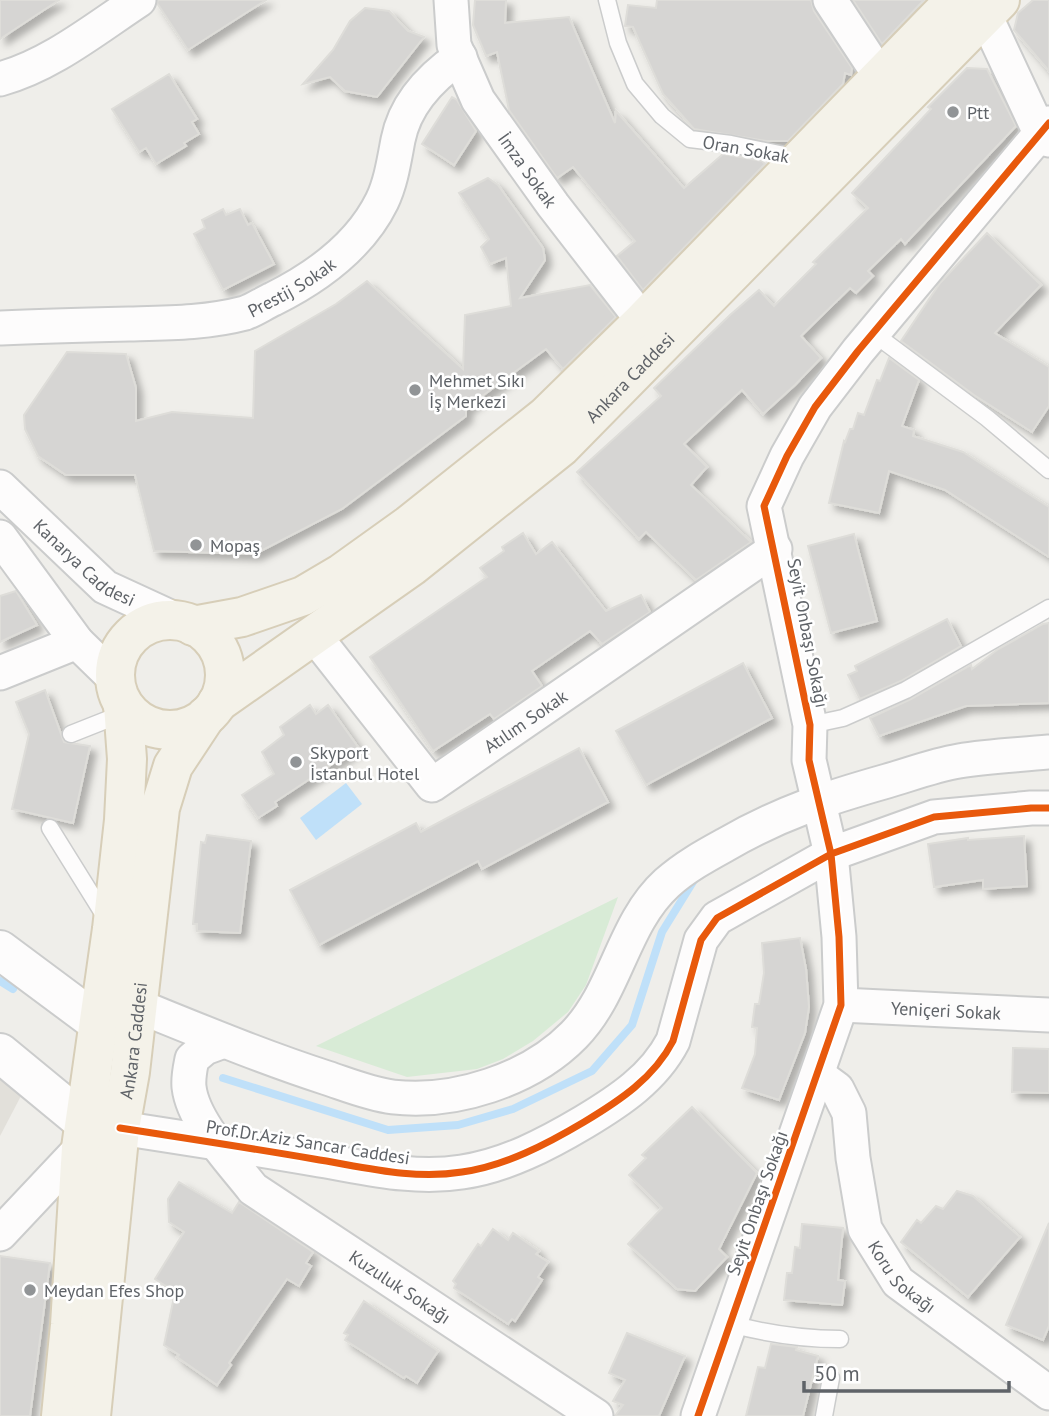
<svg xmlns="http://www.w3.org/2000/svg" width="1049" height="1416" font-family="'PT Sans',sans-serif">
	<defs>
		<filter id="shadow"><feDropShadow dx="6" dy="6" stdDeviation="3.5" flood-color="#0004"/></filter>
	</defs>
	<rect width="100%" height="100%" fill="#efeeea"/>
	<path fill="#e2e0da" d="M0 1074 22 1094 0 1136Z"/>
	<path fill="#d8ebd6" d="M618 897 586 985 568 1012 533 1041 503 1059 477 1069 407 1077 316 1046Z"/>
	<path fill="#bfe0f9" d="M346 783 362 804 316 840 300 818Z"/>
	<g fill="none" stroke-linecap="round" stroke-linejoin="round">
		<path stroke="#bfe0f9" stroke-width="8" d="M0 981 13 989
			M223 1078 388 1130 458 1125 513 1109 592 1071 632 1025 662 932 696 877"/>
	</g>
	<path fill="#d6d5d3" stroke="#deddd9" stroke-width="2" filter="url(#shadow)" d="M0 0H59L0 39Z
		M158 0H266L188 50 157 3Z
		M475 0H506L505 23 569 17 615 123 616 111 684 188 723 154 762 161 765 164 643 290 617 256 635 241 573 167 557 178 509 110 497 52 486 56 473 25Z
		M657 0H811L814 11 852 68 851 75 845 73 843 84 788 141H766L694 129 663 94 633 27 625 26 628 5 656 8Z
		M853 0H924L882 44Z
		M1033 0H1049V71L1014 30 1018 13Z
		M365 8 389 11 408 31 424 37 377 97 345 91 330 77 303 84 333 50 350 21Z
		M967 68 987 69 1016 126 905 244 901 239 868 271 873 276 856 293 850 288 801 336 821 358 795 385 763 414 742 390 684 444 707 467 691 485 751 542 696 580 646 532 639 539 577 472 661 396 654 388 730 315 759 290 774 306 816 264 813 262 868 208 852 193 931 109 928 107Z
		M169 74 197 119 192 122 199 134 184 143 186 146 156 164 146 148 139 152 112 109Z
		M452 97 457 100 476 131 454 165 422 144Z
		M488 178 498 185 543 248 545 260 520 298 590 285 616 317 563 369 546 349 466 408V416L342 509 255 554 154 551 135 475H66L38 456 25 429 24 415 67 352 126 354 136 388V421L172 412 253 418 255 351 336 304 367 281 463 369 465 315 511 306 506 258 490 264 481 247 489 239 459 193Z
		M223 209 226 215 240 209 248 225 252 223 274 264 223 290 194 234 205 228 202 220Z
		M987 233 1041 285 995 333 1049 367V406L1032 432 974 395 901 341 940 283Z
		M889 358 919 380 902 426 914 430 913 436 963 452 1049 507V557L945 490 889 471 879 513 829 503 844 441 845 442 850 429H853L858 413 864 415 877 380 880 381Z
		M523 533 536 554 552 542 606 611 641 595 650 612 602 644 590 631 532 671 542 686 494 719 490 714 433 751 370 657 487 577 480 568 504 551 502 547Z
		M854 534 877 621 831 633 808 546Z
		M16 591 37 625 0 642V596Z
		M947 619 961 646 901 681 860 699 848 675 857 671 855 666Z
		M1049 623V703L966 706 879 736 870 718 911 699 971 665 972 669 997 650 1043 624Z
		M743 663 772 718 646 785 616 731Z
		M45 690 64 742 90 746 73 823 12 809 29 734 16 702Z
		M310 705 316 714 328 705 358 747 275 802 277 806 258 818 242 795 274 774 262 752 284 735 280 727Z
		M579 748 608 802 482 869 478 861 319 945 290 890 416 823 421 832Z
		M207 835 251 841 240 933 197 931V924H193L201 842 205 843Z
		M1024 836 1027 886 983 889V880L934 887 928 844 968 838V840Z
		M800 938 806 969 809 1007 805 1033 779 1100 742 1088 755 1054 757 1028 752 1027 755 1004H759L764 973 762 943Z
		M1013 1048 1049 1049V1093L1012 1092Z
		M692 1107 757 1173 719 1249 727 1257 695 1291 677 1289 628 1244 662 1208 629 1175 646 1158 642 1155Z
		M179 1182 232 1213 239 1202 313 1252 306 1263 311 1266 299 1286 287 1279 229 1363 231 1365 217 1385 177 1357 179 1355 164 1345 175 1292 155 1279 184 1232 169 1222 168 1199Z
		M957 1191 973 1196 1020 1237 968 1297 901 1242 917 1220 921 1223 936 1206 943 1209Z
		M1049 1223V1326L1043 1340 1006 1325Z
		M802 1224 843 1228 838 1280 845 1281 842 1305 784 1300 787 1273H792L795 1247 800 1248Z
		M493 1229 508 1240 513 1233 539 1251 536 1254 548 1262 538 1277 542 1280 515 1321 512 1319 508 1324 454 1288 456 1284 453 1281 478 1244 481 1246Z
		M0 1256 50 1263 30 1416H0Z
		M364 1301 438 1351 417 1383 406 1376 404 1378 345 1340 348 1335 344 1333Z
		M627 1333 685 1356 659 1416H615L623 1405 613 1401 625 1380 609 1373Z
		M771 1344 797 1347 796 1350 818 1356 803 1416H746L758 1367 765 1368Z"/>
	<g fill="none" stroke-linecap="round" stroke-linejoin="round">
		<g stroke="#cbcccc" stroke-width="19">
			<path id="service" d="M607 0 618 43 635 84 662 116 690 139 731 144 799 158
				M873 333 987 418 1049 470
				M810 725 843 718 906 690 1049 608
				M71 734 124 713
				M50 828 106 918
				M731 1324C768 1334 802 1339 840 1339
				M824 1416 831 1378"/>
		</g>
		<g stroke="#cbcccc" stroke-width="37">
			<g id="minor">
				<path id="s1" d="M451 0 454 45 478 100 553 205 643 321"/>
				<path d="M830 0 880 76"/>
				<path d="M985 15 1041 135 1049 140"/>
				<path d="M0 79C51 65 95 29 139 0"/>
				<path id="s2" d="M1 328C44 326 86 325 129 324 168 323 207 323 245 313 254 310 264 303 273 299 317 277 360 246 382 201 391 182 394 161 398 140 405 104 431 77 460 57"/>
				<path id="s3" d="M0 487 105 587 181 622"/>
				<path d="M0 537 77 642 115 679"/>
				<path id="s4" d="M314 635 432 785 775 549"/>
				<path d="M0 673 77 642"/>
				<path id="s5" d="M841 1005 1049 1015"/>
				<path d="M138 1006C200 1031 262 1057 327 1078 348 1085 370 1094 393 1097 454 1104 530 1080 574 1035 617 991 622 924 667 883 685 867 705 856 725 845 780 813 827 798 887 781 911 774 935 765 959 761 989 756 1019 755 1049 752"/>
				<path id="s6" d="M224 1041 205 1048 192 1059C190 1069 188 1077 189 1087 193 1122 232 1162 253 1189L596 1416"/>
				<path id="s7" d="M818 1075 837 1089 849 1113 853 1158 865 1229 898 1282 1049 1393"/>
				<path d="M120 1128C185 1138 250 1148 314 1159 364 1167 412 1180 462 1172 505 1166 547 1144 584 1122 619 1101 654 1078 673 1041L701 940 717 918 831 854 934 817 1031 808H1049"/>
				<path d="M0 1234 81 1148"/>
				<path d="M698 1416 841 1005 839 937 831 854 809 760 810 725 764 506 787 456 815 407 858 351 1049 123"/>
			</g>
		</g>
		<g stroke="#cbcccc" stroke-width="42">
			<path id="tertiary" d="M0 950 98 1023
				M0 1053 85 1123"/>
		</g>
		<g stroke="#d7ceb8" stroke-width="42">
			<g id="primary">
				<circle cx="170" cy="675" r="55"/>
				<path d="M193 626 242 617 303 596 342 573 409 525 546 416 643 321 955 0"/>
				<path id="s8" d="M217 703 412 566 561 447 1000 0"/>
				<path d="M61 1416 70 1325 81 1148 112 929 124 820 127 759 123 705"/>
				<path id="s9" d="M91 1416 120 1128 130 1072 160 808 173 766 206 716"/>
			</g>
		</g>
		<use href="#service" stroke="#fdfcfc" stroke-width="16"/>
		<use href="#minor" stroke="#fdfcfc" stroke-width="33"/>
		<use href="#tertiary" stroke="#fdfcfc" stroke-width="38"/>
		<use href="#primary" stroke="#f4f2e9" stroke-width="38"/>
		<g stroke="#fff" stroke-width="11">
			<path id="cycleway" d="M120 1128C185 1138 250 1148 314 1159 364 1167 412 1180 462 1172 505 1166 547 1144 584 1122 619 1101 654 1078 673 1041L701 940 717 918 831 854 934 817 1031 808H1049
				M698 1416 841 1005 839 937 831 854 809 760 810 725 764 506 787 456 815 407 858 351 1049 123"/>
		</g>
		<use href="#cycleway" stroke="#e8590c" stroke-width="7"/>
	</g>
	<g fill="#919496" stroke="#fff" stroke-width="2.5">
		<circle cx="953" cy="112" r="7"/>
		<circle cx="415" cy="390" r="7"/>
		<circle cx="196" cy="545" r="7"/>
		<circle cx="296" cy="762" r="7"/>
		<circle cx="30" cy="1290" r="7"/>
	</g>
	<g text-anchor="middle" dominant-baseline="central" stroke-width="5" stroke-linejoin="round" paint-order="stroke">
		<g font-size="18" fill="#5f6368" stroke="#fff" text-anchor="start">
			<text x="967" y="112">Ptt</text>
			<text x="429" y="380">Mehmet Sıkı<tspan x="429" dy="21">İş Merkezi</tspan></text>
			<text x="210" y="545">Mopaş</text>
			<text x="310" y="752">Skyport<tspan x="310" dy="21">İstanbul Hotel</tspan></text>
			<text x="44" y="1290">Meydan Efes Shop</text>
		</g>
		<g font-size="18" fill="#5f6368" stroke="#fff">
			<text transform="translate(746 149) rotate(10)">Oran Sokak</text>
			<text stroke="none"><textPath href="#s1" startOffset="191">İmza Sokak</textPath></text>
			<text stroke="none"><textPath href="#s2" startOffset="298">Prestij Sokak</textPath></text>
			<text stroke="none"><textPath href="#s8" startOffset="527">Ankara Caddesi</textPath></text>
			<text stroke="none"><textPath href="#s3" startOffset="114">Kanarya Caddesi</textPath></text>
			<text transform="translate(808 633) rotate(79)">Seyit Onbaşı Sokağı</text>
			<text stroke="none"><textPath href="#s4" startOffset="304">Atılım Sokak</textPath></text>
			<text stroke="none"><textPath href="#s5" startOffset="105">Yeniçeri Sokak</textPath></text>
			<text stroke="none"><textPath href="#s9" startOffset="378">Ankara Caddesi</textPath></text>
			<text transform="translate(308 1142) rotate(9)">Prof.Dr.Aziz Sancar Caddesi</text>
			<text transform="translate(757 1203) rotate(-71)">Seyit Onbaşı Sokağı</text>
			<text stroke="none"><textPath href="#s7" startOffset="229">Koru Sokağı</textPath></text>
			<text stroke="none"><textPath href="#s6" startOffset="364">Kuzuluk Sokağı</textPath></text>
		</g>
	</g>
	<path d="M804 1381v10h205v-10" fill="none" stroke="#5f6368" stroke-width="3.5"/>
	<text x="814" y="1381" font-size="21" fill="#5f6368" stroke="#ffffff" stroke-width="5" paint-order="stroke">50 m</text>
</svg>
